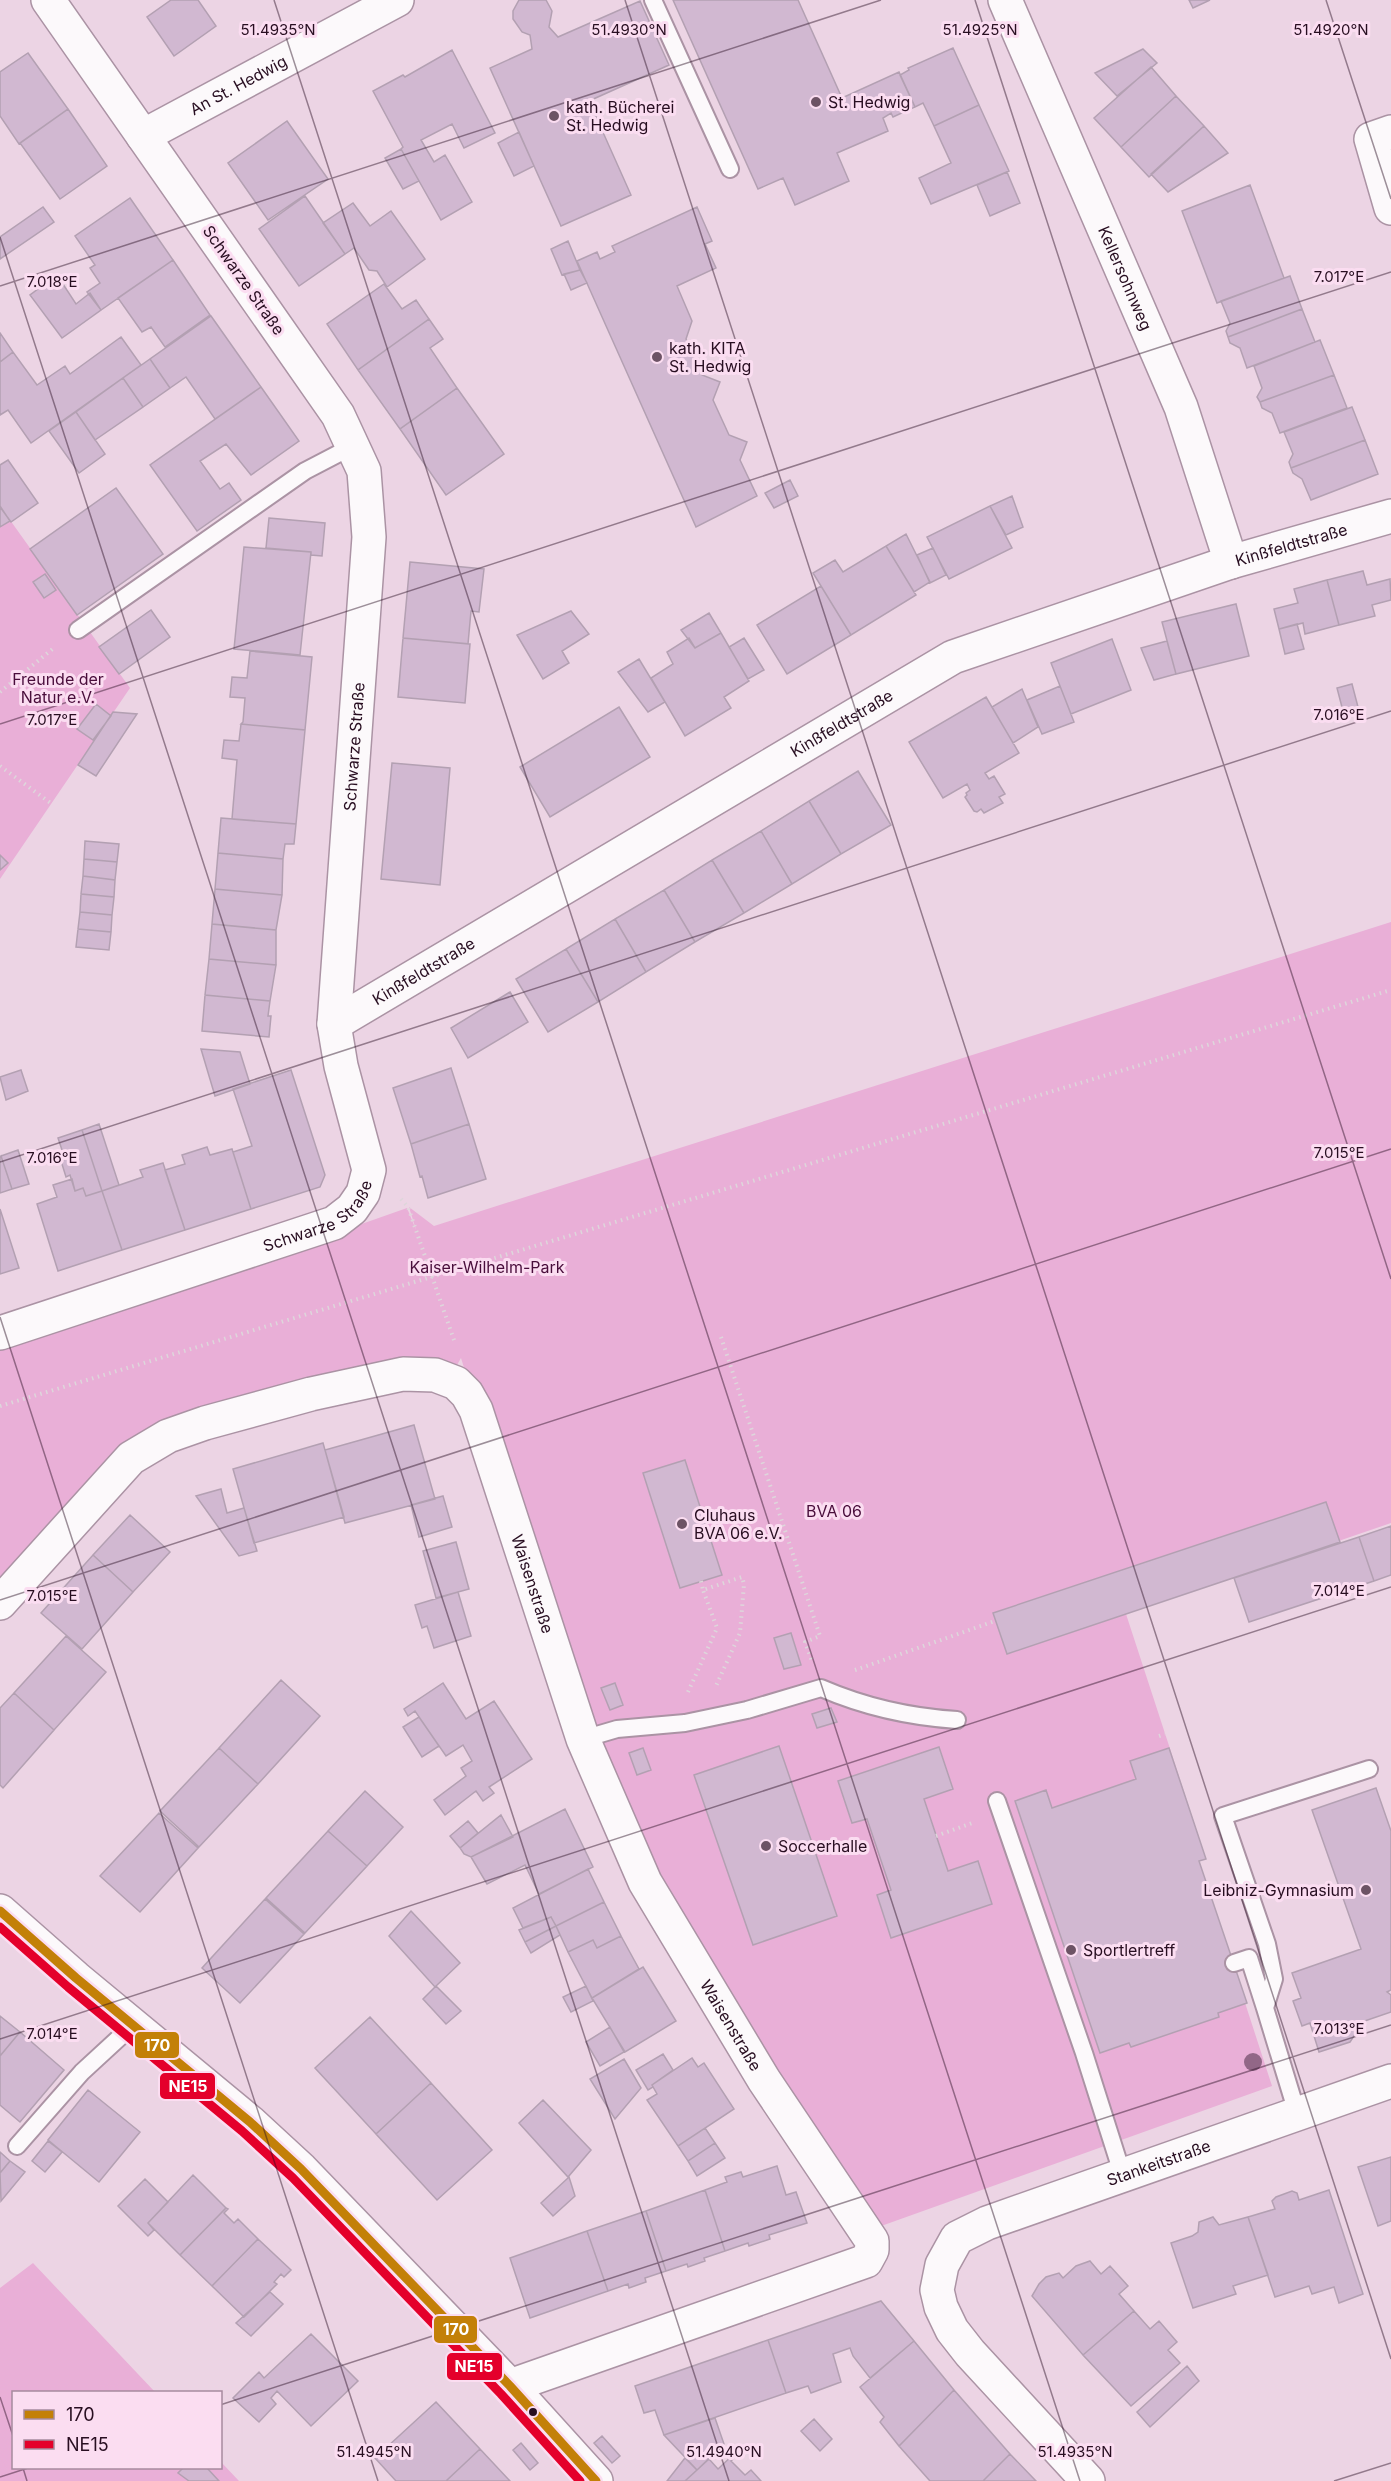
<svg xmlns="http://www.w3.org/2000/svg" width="1391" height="2481" font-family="Inter,sans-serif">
	<rect width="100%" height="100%" fill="#ecd4e4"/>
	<path fill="#e9afd7" d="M0 506 130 688 0 879Z
		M1391 922V1523L1126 1614 1206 1859 1199 1861 1272 2086 870 2230 648 1878 523 1557 461 1358 457 1365 143 1452 0 1605V1340L319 1239 407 1208 416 1230 409 1207 434 1226Z
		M33 2263 155 2392H14V2468H220L221 2462 239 2481H0V2288Z"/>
	<path fill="#d1b8d1" stroke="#b3a0b2" stroke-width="1.5" d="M171 0H198L216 26 174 56 147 17Z
		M519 0H546L552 11 549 27 558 37 640 1 669 65 589 101 631 195 561 226 490 68 532 49 530 35 522 32 513 19V11Z
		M673 0H798L842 98 899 72 915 107 893 117 891 113 883 118 888 131 837 153 849 181 795 205 783 178 758 189Z
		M1189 0H1210L1193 8Z
		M953 48 979 105 934 126 923 103 915 107 900 75 909 70 908 68Z
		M1143 49 1157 63 1117 96 1095 73Z
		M452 50 495 133 464 148 452 124 421 140 434 162 445 155 472 202 441 220 401 149 403 147 373 91 403 75 405 77Z
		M28 53 68 109 19 144 0 116V72Z
		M1151 67 1176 96 1121 147 1094 118Z
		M1176 96 1204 126 1149 177 1121 147Z
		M979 105 1009 171 931 204 919 178 951 163 934 126Z
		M68 109 107 166 60 199 20 143Z
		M287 121 328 179 268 220 228 163Z
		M1204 126 1228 153 1168 192 1151 174Z
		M519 132 534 166 514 176 498 143Z
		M401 149 419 181 403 189 385 158Z
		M1007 172 1020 203 990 216 977 185Z
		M1250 185 1284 278 1217 303 1182 211Z
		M305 196 345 254 299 286 259 229Z
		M130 198 173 260 101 310 87 292 100 283 90 268 95 265 75 236Z
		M353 203 370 226 391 211 425 259 387 287 377 271 369 270 354 248 345 254 323 223Z
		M43 207 54 222 0 259V237Z
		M697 207 712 241 705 244 716 268 677 286 692 321 686 339 702 375 720 382 713 400 729 435 747 442 740 460 757 496 696 527 577 261 597 252 600 259 615 252 612 246Z
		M568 241 580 270 562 275 551 249Z
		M173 260 210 315 165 347 151 327 142 332 118 298Z
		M580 270 587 283 571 290 564 274Z
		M57 275 76 304 90 293 101 310 62 338 30 295Z
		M1290 276 1302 309 1228 337 1226 331 1230 323 1221 301Z
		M384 284 402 309 416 300 429 319 358 370 327 324Z
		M1302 309 1315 342 1247 368 1240 348 1230 343 1228 337Z
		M211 316 261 387 215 419 186 377 170 388 150 359Z
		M429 319 443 339 430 348 457 388 400 429 358 370Z
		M0 333 13 352 0 362Z
		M121 337 141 365 31 443 8 410 0 415V362L13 352 37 385 65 366 70 374Z
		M1320 340 1334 375 1260 402 1257 397 1262 388 1254 366Z
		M150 359 170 388 143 407 123 378Z
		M1334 375 1347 408 1280 433 1272 413 1262 408 1260 402Z
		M123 378 143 407 95 440 76 412Z
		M261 387 299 441 251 475 226 444 200 461 220 489 229 483 241 500 197 531 150 465Z
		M457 388 504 454 446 495 400 429Z
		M1352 407 1365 440 1291 468 1289 462 1293 454 1284 432Z
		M76 412 105 454 79 473 49 431Z
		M1365 440 1378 474 1311 500 1302 479 1293 473 1291 468Z
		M8 460 38 503 11 522 0 507V465Z
		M790 480 798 496 774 508 765 493Z
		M116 488 163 554 77 615 30 549Z
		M1012 496 1023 527 1006 535 990 506Z
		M0 506 10 521 0 527Z
		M990 506 1012 548 949 579 927 537Z
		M269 518 325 523 322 556 311 555V552L266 548Z
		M906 534 930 582 914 592 886 546Z
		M886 546 916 595 851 635 813 573 835 560 843 572Z
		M244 547 311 552 300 655 234 649Z
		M933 548 946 575 930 583 917 555Z
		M410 562 484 569 479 612 471 611 468 644 403 638Z
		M1363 571 1367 585 1390 579 1391 600 1372 605 1375 616 1339 625 1327 580Z
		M45 574 56 590 44 598 33 582Z
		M1327 580 1339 625 1305 634 1303 623 1279 629 1274 609 1298 603 1294 589Z
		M821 586 851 635 787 674 757 625Z
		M1236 604 1249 656 1176 674 1162 622Z
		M151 610 170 637 119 674 99 647Z
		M571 611 589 634 562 651 569 663 543 679 517 635Z
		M709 613 721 633 695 648 681 630Z
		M1297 624 1304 649 1285 654 1279 629Z
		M721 633 749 681 724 697 731 708 685 736 651 678 673 664 667 652 689 638 695 648Z
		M403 638 470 644 465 703 398 697Z
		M744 638 764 670 748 679 729 647Z
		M1112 639 1131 690 1071 714 1051 663Z
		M1167 641 1176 674 1154 680 1141 648Z
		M250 651 312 657 305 730 241 724 243 722 245 698 230 697 232 677 247 678Z
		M639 659 665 702 648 712 618 672Z
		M1352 684 1358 707 1343 711 1337 688Z
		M1060 686 1074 722 1042 734 1027 700Z
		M1022 689 1038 727 1013 743 992 707Z
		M986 697 1019 753 985 773 989 779 994 776 1005 794 999 797 1003 803 984 813 981 809 977 812 974 811 965 797 967 795 966 793 970 790 967 784 943 798 909 742Z
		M96 704 111 716 93 740 77 729Z
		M619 707 650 757 550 817 520 767Z
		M113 712 137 714 96 776 78 765Z
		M241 724 305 730 296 824 232 819 237 760 222 758 224 740 239 741Z
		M392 763 450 768 440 885 381 879Z
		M858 771 891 825 841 854 809 801Z
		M809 801 841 854 792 884 761 831Z
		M221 818 296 824 294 844H285L283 859 218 853Z
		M761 831 792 884 744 913 712 860Z
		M85 841 119 844 117 862 84 859Z
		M218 853 283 859 282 895 215 889Z
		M0 855 8 863 0 870Z
		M84 859 117 862 115 880 83 876Z
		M712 860 744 913 695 942 664 890Z
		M83 876 115 880 114 897 81 894Z
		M215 889 282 895 276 930 212 924Z
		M664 890 695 942 646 972 615 919Z
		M81 894 114 897 112 915 80 912Z
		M80 912 112 915 111 932 78 929Z
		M615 919 646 972 598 1002 566 949Z
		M212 924 276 930V965L209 959Z
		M78 929 111 932 109 950 76 947Z
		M566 949 598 1002 548 1032 516 979Z
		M209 959 276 965 270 1001 205 995Z
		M510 992 528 1022 468 1058 451 1028Z
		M205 995 270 1001 268 1016H271L269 1037 202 1031Z
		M201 1049 240 1052 250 1084 215 1096Z
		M451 1068 469 1124 411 1144 393 1088Z
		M21 1070 28 1091 6 1100 0 1077Z
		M291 1070 325 1175 320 1187 251 1209 233 1152 252 1146 233 1089Z
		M99 1124 119 1185 102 1191 82 1130Z
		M469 1124 486 1179 428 1198 422 1176 420 1177 411 1144Z
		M82 1130 102 1191 86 1196 83 1188 75 1191 70 1175 66 1177 61 1161 65 1159 58 1138Z
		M207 1147 210 1155 232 1149 251 1209 185 1230 165 1170 185 1164 182 1155Z
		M18 1150 29 1184 12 1189 1 1156Z
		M1 1156 12 1189 0 1193V1157Z
		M163 1163 185 1230 122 1250 102 1191 143 1177 140 1170Z
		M72 1179 75 1191 83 1188 86 1196 102 1191 122 1250 58 1271 37 1204 57 1197 53 1185Z
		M0 1209 19 1268 0 1274Z
		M414 1425 435 1499 345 1523 325 1450Z
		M323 1443 344 1517 254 1543 233 1469Z
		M685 1460 722 1575 680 1588 643 1473Z
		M221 1489 227 1513 244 1508 257 1551 239 1556 196 1496Z
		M443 1496 452 1527 419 1537 411 1505Z
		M1326 1502 1340 1542 1007 1654 993 1613Z
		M130 1515 170 1552 133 1592 93 1555Z
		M1391 1526V1575L1374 1581 1359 1537Z
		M1359 1537 1374 1581 1249 1622 1234 1578Z
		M456 1542 469 1589 436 1598 423 1551Z
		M93 1555 133 1592 82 1649 41 1613Z
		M458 1592 471 1636 434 1648 427 1626 422 1628 415 1605Z
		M791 1633 801 1665 784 1669 774 1638Z
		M66 1636 106 1672 54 1730 14 1693Z
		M281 1680 320 1716 258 1784 219 1748Z
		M443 1683 466 1719 494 1701 532 1759 489 1787 494 1793 483 1801 476 1791 445 1815 434 1800 466 1776 461 1768 472 1761 463 1745 446 1756 415 1711 408 1716 404 1709Z
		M615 1683 623 1705 610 1710 601 1688Z
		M14 1693 54 1730 3 1788 0 1785V1708Z
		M831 1708 837 1722 817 1728 812 1714Z
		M419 1717 439 1746 422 1757 403 1727Z
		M779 1746 837 1916 753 1945 694 1775Z
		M939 1747 953 1789 924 1799 948 1871 978 1861 992 1904 891 1938 877 1895 891 1890 867 1819 852 1823 838 1781Z
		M219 1748 258 1784 199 1847 160 1811Z
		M643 1748 651 1770 637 1775 629 1753Z
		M1169 1748 1206 1859 1199 1861 1247 2003 1218 2013 1219 2017 1131 2047 1129 2043 1100 2053 1015 1801 1046 1790 1052 1808 1136 1779 1130 1761Z
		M1376 1788 1391 1831V1990L1387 1992 1391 1995V2012L1353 2025 1356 2033 1350 2042 1319 2052 1310 2023 1302 2026 1293 2001 1301 1998 1292 1973 1361 1949 1312 1810Z
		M365 1791 403 1827 367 1866 328 1831Z
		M565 1809 593 1867 539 1894 525 1865 487 1884 471 1857Z
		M159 1813 198 1848 140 1912 100 1876Z
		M501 1815 513 1837 471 1857 464 1854 460 1848Z
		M468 1821 478 1833 460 1848 450 1836Z
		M328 1831 367 1866 305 1933 266 1898Z
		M588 1869 604 1902 556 1926 551 1917 523 1928 513 1908Z
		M265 1899 304 1934 240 2003 202 1968Z
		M604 1902 621 1936 597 1948 593 1940 568 1952 556 1926Z
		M411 1911 460 1963 435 1987 389 1936Z
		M551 1917 556 1926 525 1942 519 1930Z
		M556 1926 560 1935 531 1953 525 1942Z
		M621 1936 639 1969 592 1998 568 1952 593 1940 597 1948Z
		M643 1967 676 2021 625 2052 592 1998Z
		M436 1986 461 2011 446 2024 423 1999Z
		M586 1986 593 2001 571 2012 563 1997Z
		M0 2016 20 2032 0 2056Z
		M370 2017 431 2083 376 2134 315 2068Z
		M610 2027 624 2052 600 2066 586 2042Z
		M20 2032 64 2070 20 2122 0 2105V2056Z
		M663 2054 673 2070 652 2085 653 2087 648 2090 636 2070Z
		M692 2058 698 2067 704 2063 734 2109 678 2146 647 2100 657 2094 652 2085Z
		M624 2059 641 2088 615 2119 590 2079Z
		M431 2083 492 2150 437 2200 376 2134Z
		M88 2090 140 2132 99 2182 48 2140Z
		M543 2100 591 2150 568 2177 519 2123Z
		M705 2128 715 2143 688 2161 678 2146Z
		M48 2141 62 2152 45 2172 32 2161Z
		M715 2143 725 2158 697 2176 688 2161Z
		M0 2152 10 2161 0 2173Z
		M1391 2157V2221L1378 2226 1358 2167Z
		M10 2161 25 2172 1 2201 0 2173Z
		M777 2166 786 2195 796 2192 807 2223 769 2235 770 2239 749 2246 748 2243 725 2251 705 2190 727 2182 725 2177 741 2172 743 2177Z
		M193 2175 226 2208 180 2255 148 2223Z
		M569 2177 575 2196 553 2216 541 2203Z
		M145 2179 168 2202 148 2223 154 2230 148 2236 118 2206Z
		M705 2190 725 2251 704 2258 705 2261 688 2267 687 2264 666 2271 646 2211Z
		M1329 2190 1363 2294 1339 2303 1334 2287 1312 2294 1309 2286 1275 2297 1248 2217 1275 2209 1272 2201 1276 2197 1292 2191 1297 2193 1299 2200Z
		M226 2208 228 2209 224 2213 234 2223 238 2219 258 2239 212 2286 180 2255Z
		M646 2211 666 2271 645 2278 646 2282 629 2288 628 2284 608 2291 587 2231Z
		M1213 2217 1219 2225 1248 2217 1268 2275 1233 2286 1236 2294 1193 2308 1171 2243 1192 2236 1198 2232 1199 2222Z
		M587 2231 608 2291 530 2318 510 2258Z
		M258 2239 291 2270 284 2277 281 2274 274 2282 277 2284 244 2317 212 2286Z
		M1090 2261 1101 2274 1110 2266 1128 2286 1119 2294 1134 2311 1083 2355 1032 2296 1039 2284 1046 2277 1059 2273 1063 2278 1076 2266Z
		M270 2292 283 2304 251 2336 236 2323Z
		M881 2301 914 2341 870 2378 853 2356 850 2348 833 2354 841 2382 811 2393 808 2386 786 2393 768 2340Z
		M1134 2311 1150 2329 1159 2321 1177 2342 1168 2350 1180 2363 1131 2406 1083 2355Z
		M311 2334 358 2381 311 2426 277 2391 271 2398 276 2404 259 2422 233 2398 259 2372 264 2378Z
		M768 2340 786 2393 664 2435 655 2410 644 2413 635 2386Z
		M914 2341 954 2390 899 2446 880 2422 884 2417 860 2387Z
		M1187 2366 1199 2381 1150 2427 1137 2412Z
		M954 2390 1010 2454 983 2481H930L899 2446Z
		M436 2402 480 2449 446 2481H396L375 2458Z
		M715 2418 724 2444 697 2470 664 2435Z
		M814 2419 832 2439 820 2451 801 2431Z
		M602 2436 620 2456 612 2463 594 2443Z
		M521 2443 538 2463 530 2470 513 2450Z
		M480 2449 510 2481H446Z
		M735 2453 737 2455 731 2461 745 2475 751 2470 761 2481H685L709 2459 718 2469Z
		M1010 2454 1036 2481H983Z
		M685 2458 697 2470 685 2481H667Z
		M183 2468H207L219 2481H189L178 2473Z"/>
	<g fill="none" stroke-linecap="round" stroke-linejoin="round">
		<g stroke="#ab93a4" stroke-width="20">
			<path id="service" d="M653 0 730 169
				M78 630 305 471 353 446
				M583 1739 617 1729 685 1723 747 1710 821 1688C865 1707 909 1717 957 1720
				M997 1801 1084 2053 1123 2176
				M1234 1963 1249 1958 1265 2008
				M1297 2113 1265 2008 1274 1979 1267 1944 1223 1816 1369 1769
				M17 2146 82 2072 132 2026"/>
		</g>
		<g stroke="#ab93a4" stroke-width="36">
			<g id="minor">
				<path id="s1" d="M1005 0 1181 407 1231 562"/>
				<path d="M1391 132 1371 139 1391 208"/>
				<path id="s2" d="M143 136 397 0"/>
				<path id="s3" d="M334 1024 953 657 1231 562 1391 516"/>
				<path id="s4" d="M0 1333 334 1223 352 1209 363 1193 369 1170 341 1066 334 1024 369 537 364 471 338 415 48 0"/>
				<path id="s5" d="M0 1603 131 1458 168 1436 205 1423 311 1394 403 1374 435 1375 456 1383 467 1394 476 1410 583 1739 645 1882 764 2080 872 2241V2250L866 2261 510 2386"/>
				<path id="s6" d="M1088 2481 970 2353 952 2330 941 2307 937 2290 942 2265 957 2238 987 2223 1391 2081"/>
			</g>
		</g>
		<g stroke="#ab93a4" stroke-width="36">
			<path id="secondary" d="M0 1911 76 1978 250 2122 301 2169 510 2386 596 2481"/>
		</g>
		<path stroke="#ded6db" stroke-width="4" stroke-dasharray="1.5 4.5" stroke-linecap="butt" d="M0 692 55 647
			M0 766 52 804
			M401 1199 408 1207 455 1343
			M721 1337 820 1636 805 1642 812 1661
			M0 1406 1391 990
			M701 1581 703 1590 742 1577 744 1584 740 1633 716 1686
			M855 1670 995 1621
			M688 1692 717 1628 703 1590
			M1159 1736 1165 1734
			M936 1836 975 1822"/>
		<use href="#service" stroke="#fcf9fb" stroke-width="16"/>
		<use href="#minor" stroke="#fcf9fb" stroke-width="33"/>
		<use href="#secondary" stroke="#fcf9fb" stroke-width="33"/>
		<g stroke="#fbddf1" stroke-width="14">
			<path id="bus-1" d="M0 1911 76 1978 250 2122 301 2169 510 2386 596 2481"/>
		</g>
		<g stroke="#fbddf1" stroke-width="14">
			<path id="bus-2" d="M0 1927 68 1987 242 2131 293 2178 501 2394 580 2481"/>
		</g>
		<use href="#bus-1" stroke="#c38008" stroke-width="9"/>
		<use href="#bus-2" stroke="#e4002b" stroke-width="9"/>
	</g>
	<circle fill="#926787" cx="1253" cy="2062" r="9"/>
	<path fill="none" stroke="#280e21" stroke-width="1.5" stroke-opacity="0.45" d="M274 0 1080 2481M625 0 1391 2359M975 0 1391 1279M1326 0 1391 199M0 237 729 2481M0 286 881 0M0 724 1391 272M0 1162 1391 711M0 1317 378 2481M0 1600 1391 1149M0 2039 1391 1587M0 2397 14 2439M220 2405 1391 2025M23 2468 27 2481M0 2477 28 2468M1334 2481 1391 2463"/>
	<g fill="#6d5365" stroke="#fbddf1" stroke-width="2">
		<circle cx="816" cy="102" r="6"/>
		<circle cx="554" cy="116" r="6"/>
		<circle cx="657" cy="357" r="6"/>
		<circle cx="682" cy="1524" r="6"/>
		<circle cx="766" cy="1846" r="6"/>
		<circle cx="1366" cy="1890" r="6"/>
		<circle cx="1071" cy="1950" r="6"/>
	</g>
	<circle fill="#280e21" stroke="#fbddf1" stroke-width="2" cx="533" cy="2412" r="5"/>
	<g text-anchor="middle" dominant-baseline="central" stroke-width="6" stroke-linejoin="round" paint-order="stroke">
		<g font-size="16" fill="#280e21" stroke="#fbddf1">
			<text stroke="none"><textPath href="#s2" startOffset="108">An St. Hedwig</textPath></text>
			<text stroke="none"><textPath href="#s1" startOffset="303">Kellersohnweg</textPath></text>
			<text transform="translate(244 280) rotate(55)">Schwarze Straße</text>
			<text stroke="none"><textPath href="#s3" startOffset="1076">Kinßfeldtstraße</textPath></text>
			<text stroke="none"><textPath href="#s3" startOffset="590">Kinßfeldtstraße</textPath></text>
			<text stroke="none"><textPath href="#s4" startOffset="846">Schwarze Straße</textPath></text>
			<text stroke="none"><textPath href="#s3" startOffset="104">Kinßfeldtstraße</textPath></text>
			<text stroke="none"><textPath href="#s4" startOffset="342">Schwarze Straße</textPath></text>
			<text stroke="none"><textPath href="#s5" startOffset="753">Waisenstraße</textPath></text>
			<text stroke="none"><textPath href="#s5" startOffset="1239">Waisenstraße</textPath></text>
			<text stroke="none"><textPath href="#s6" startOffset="518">Stankeitstraße</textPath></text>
		</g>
		<g font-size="16" fill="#280e21" stroke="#fbddf1" text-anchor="start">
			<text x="828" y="102">St. Hedwig</text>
			<text x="566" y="107">kath. Bücherei<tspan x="566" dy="18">St. Hedwig</tspan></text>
			<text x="669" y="348">kath. KITA<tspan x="669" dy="18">St. Hedwig</tspan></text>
			<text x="694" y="1515">Cluhaus<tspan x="694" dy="18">BVA 06 e.V.</tspan></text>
			<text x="778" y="1846">Soccerhalle</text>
			<text x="1354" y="1890" text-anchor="end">Leibniz-Gymnasium</text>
			<text x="1083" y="1950">Sportlertreff</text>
		</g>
		<g font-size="16" fill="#490d3b" stroke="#fbddf1">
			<text x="58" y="679">Freunde der<tspan x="58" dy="18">Natur e.V.</tspan></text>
			<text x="487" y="1267">Kaiser-Wilhelm-Park</text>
			<text x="834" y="1511">BVA 06</text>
		</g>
	</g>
	<g font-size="15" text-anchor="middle" fill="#280e21" stroke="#fbddf1" stroke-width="6" stroke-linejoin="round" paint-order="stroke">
		<text x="278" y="35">51.4935°N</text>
		<text x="629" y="35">51.4930°N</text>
		<text x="980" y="35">51.4925°N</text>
		<text x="1331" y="35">51.4920°N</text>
		<text x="1339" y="282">7.017°E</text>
		<text x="52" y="287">7.018°E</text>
		<text x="1339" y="720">7.016°E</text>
		<text x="52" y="725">7.017°E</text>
		<text x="1339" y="1158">7.015°E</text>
		<text x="52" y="1163">7.016°E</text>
		<text x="1339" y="1596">7.014°E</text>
		<text x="52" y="1601">7.015°E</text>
		<text x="1339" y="2034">7.013°E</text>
		<text x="52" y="2039">7.014°E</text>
		<text x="374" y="2457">51.4945°N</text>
		<text x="724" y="2457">51.4940°N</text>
		<text x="1075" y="2457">51.4935°N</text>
	</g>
	<g stroke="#fbddf1" stroke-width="2">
		<rect x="134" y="2031" width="46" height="28" rx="6" fill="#c38008"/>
		<rect x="159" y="2072" width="57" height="28" rx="6" fill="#e4002b"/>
		<rect x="433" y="2315" width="45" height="29" rx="6" fill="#c38008"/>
		<rect x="446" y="2352" width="57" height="29" rx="6" fill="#e4002b"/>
	</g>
	<g font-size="16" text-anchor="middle" font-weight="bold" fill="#fff">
		<text x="157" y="2051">170</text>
		<text x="188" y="2092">NE15</text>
		<text x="456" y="2335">170</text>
		<text x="474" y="2372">NE15</text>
	</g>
	<rect x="12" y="2391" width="210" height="78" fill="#fbddf1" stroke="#a78a9e" stroke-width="1.5"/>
	<rect x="24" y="2410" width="30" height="9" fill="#c38008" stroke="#a78a9e" stroke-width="1.5"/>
	<text x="66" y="2421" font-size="18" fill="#280e21">170</text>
	<rect x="24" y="2440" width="30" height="9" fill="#e4002b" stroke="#a78a9e" stroke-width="1.5"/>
	<text x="66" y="2451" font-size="18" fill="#280e21">NE15</text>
</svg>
